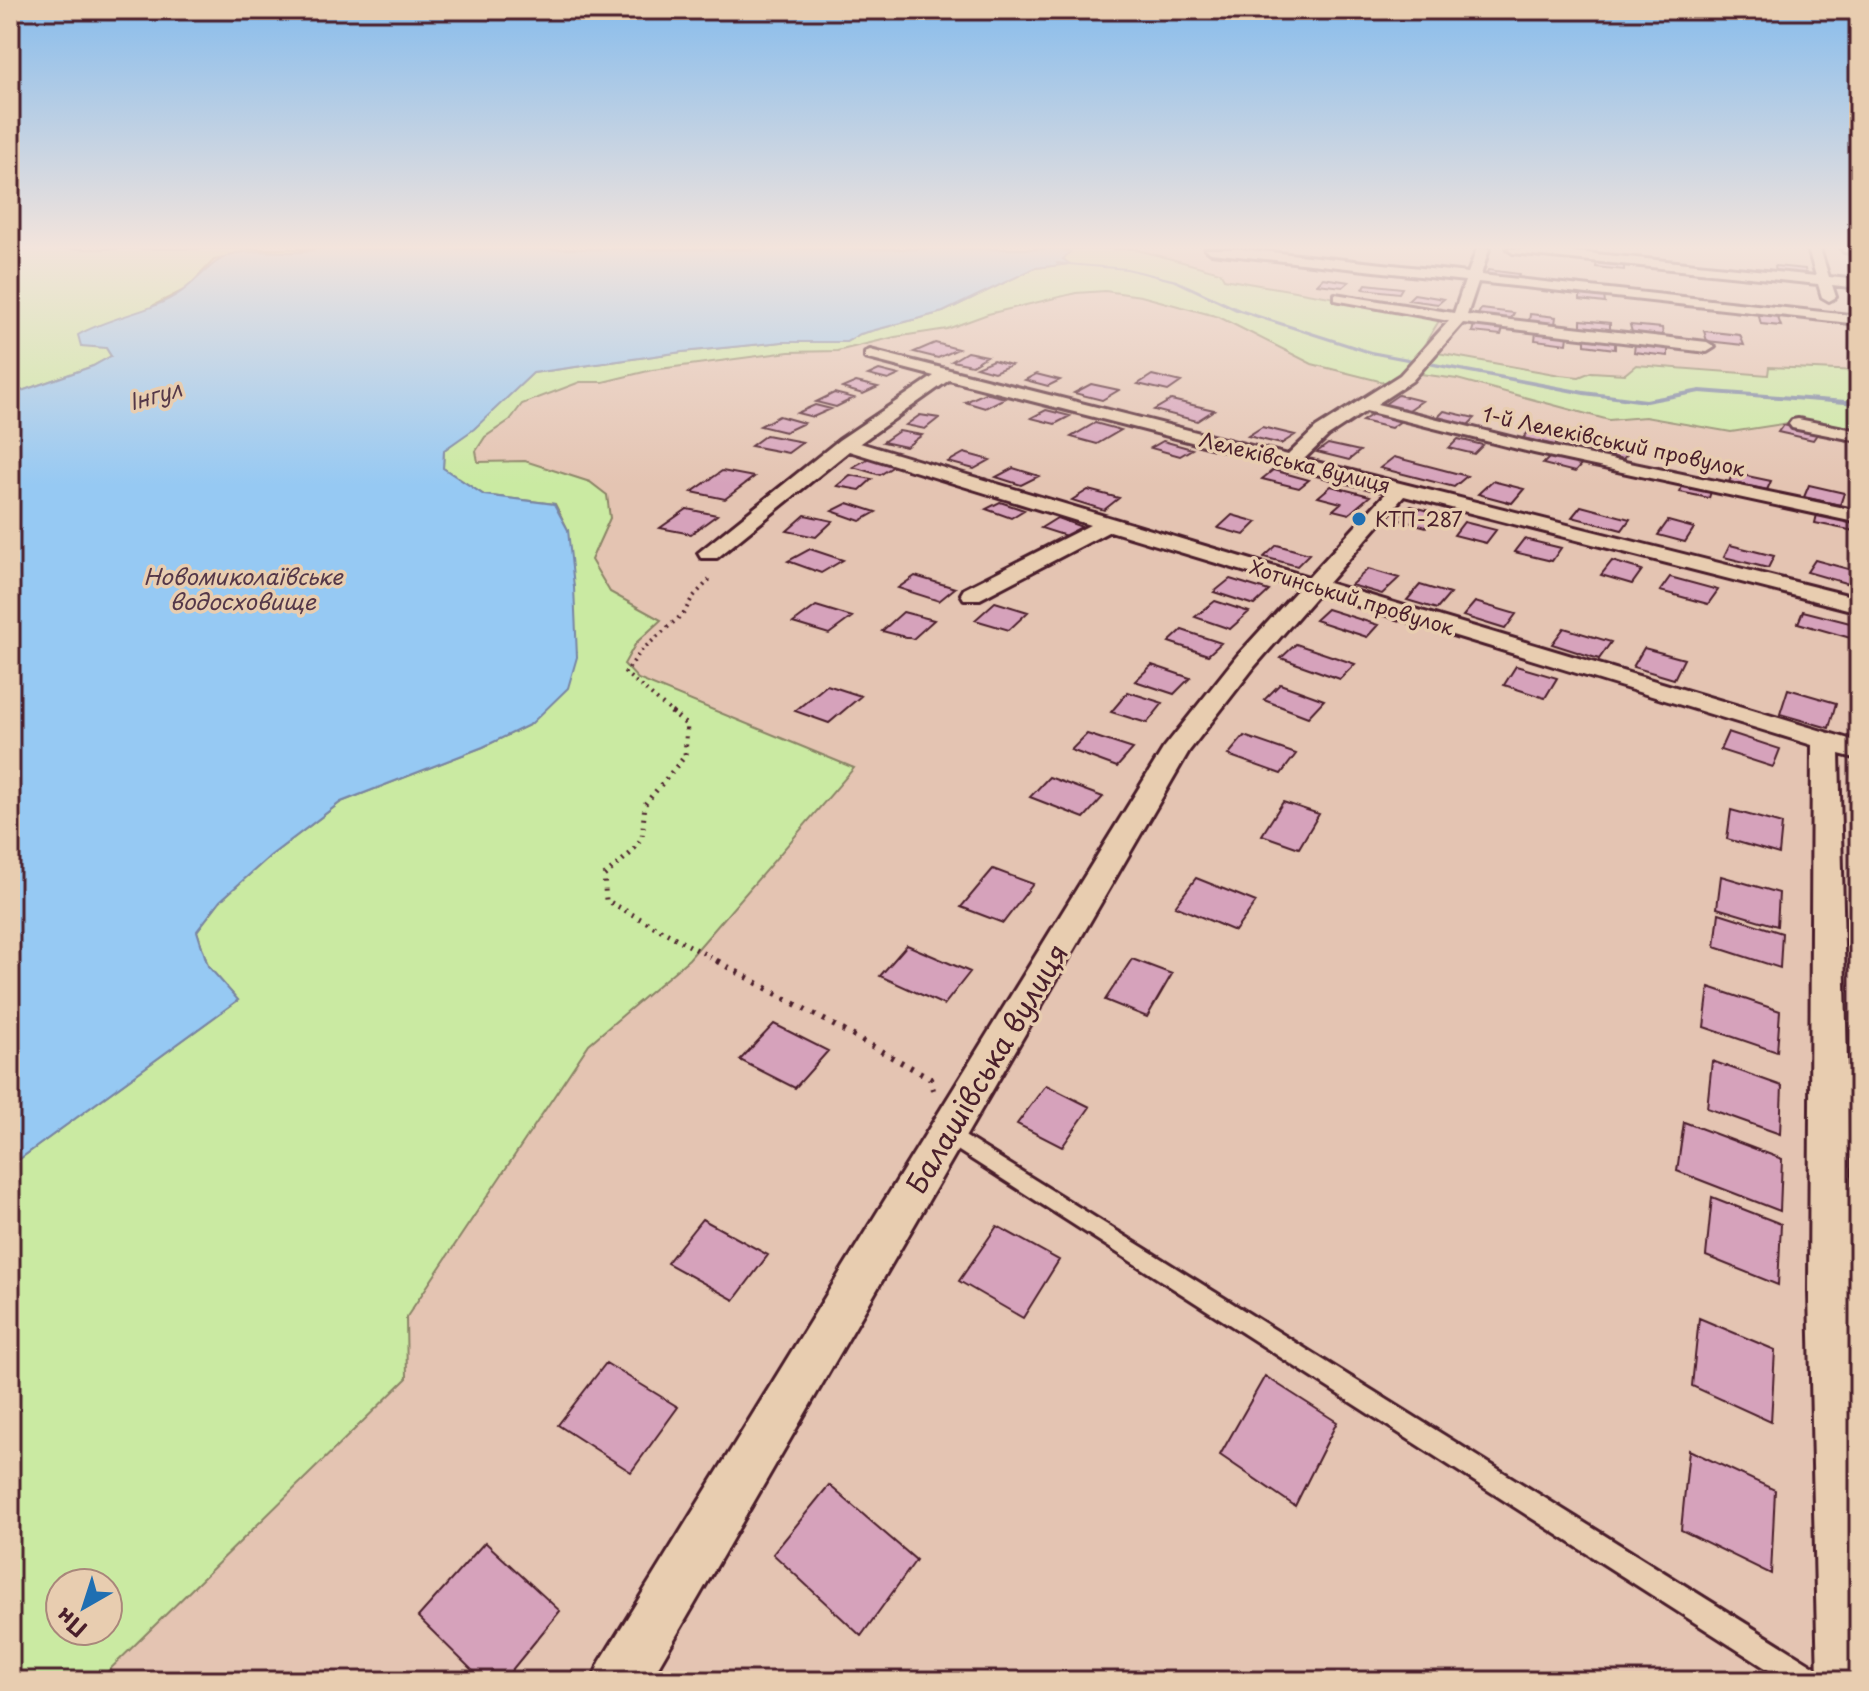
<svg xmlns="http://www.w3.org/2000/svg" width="1869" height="1691" font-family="'Playpen Sans',sans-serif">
	<rect width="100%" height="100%" fill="#e4c4b2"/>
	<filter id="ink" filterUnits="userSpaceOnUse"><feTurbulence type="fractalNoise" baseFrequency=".0125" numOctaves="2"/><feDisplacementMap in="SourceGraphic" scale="16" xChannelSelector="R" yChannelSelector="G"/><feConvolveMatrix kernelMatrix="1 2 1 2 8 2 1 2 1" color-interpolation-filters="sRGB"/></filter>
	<g filter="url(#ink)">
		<path fill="#caeaa2" stroke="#8a8466" stroke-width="2" fill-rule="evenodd" d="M10 249H317L286 253 262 251 214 260 186 289 154 305 106 348 111 356 93 366 10 395Z
			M1060 249H1134L1220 272 1224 279 1442 316 1421 350 1560 375 1579 377 1591 372 1625 374 1636 365 1768 375 1769 367 1859 371V424L1844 429 1795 422 1731 432 1645 417 1609 420 1457 379 1421 374 1403 387 1312 364 1219 317 1141 296 1105 291 1076 293 988 314 947 329 895 337 837 351 789 352 652 370 603 382H580L522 404 510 420 485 437 476 451 478 462 525 461 590 482 607 495 610 518 591 560 610 592 661 620 636 643 624 664 638 679 854 768 689 959 589 1044 406 1318 407 1378 98 1681H10V1166L238 1000 208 966 197 931 220 901 270 856 341 802 483 747 531 724 568 530 555 504 484 495 443 468 444 450 474 428 533 373 682 352 782 342H846L860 334 943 312 1035 268 1068 264 1063 259 1070 252ZM60 1583H108V1631H60Z"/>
		<path fill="#96c9f3" stroke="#7885a3" stroke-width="2" d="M317 249H1060L1070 252 1063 259 1070 264 1035 268 943 312 860 334 846 342H782L682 352 533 373 474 429 444 450 443 468 484 495 554 504 568 530 574 587 577 657 568 688 531 724 483 747 341 802 270 856 220 901 197 931 208 966 238 1000 10 1166V395L93 366 111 356 106 348 81 346 78 335C110 316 151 313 181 292 201 278 212 259 236 253 263 247 291 257 317 249Z"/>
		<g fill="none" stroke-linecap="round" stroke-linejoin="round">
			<path fill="#7885a3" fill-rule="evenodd" d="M1055 262 1127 268 1177 280 1240 309 1371 351 1584 391 1646 399 1700 389 1859 401V405L1700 393 1646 403 1584 395 1370 354 1236 311 1175 282 1127 270 1057 264Z"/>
		</g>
		<path fill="#d6a2bb" stroke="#4a1f2b" stroke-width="2" d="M1597 260 1624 263V270L1596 267Z
			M1775 266 1805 269 1806 275 1776 272Z
			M1488 270 1519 274 1516 279 1486 276Z
			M1323 278 1349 282 1343 287 1317 284Z
			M1366 284 1402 288 1399 293 1363 289Z
			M1580 293 1604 296 1605 303 1580 300Z
			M1414 294 1444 299 1438 304 1408 300Z
			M1481 309 1514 313 1510 320 1477 316Z
			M1758 313 1777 315 1781 326 1761 324Z
			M1530 314 1556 317 1555 324 1529 322Z
			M1581 320 1610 323V330L1581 327Z
			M1474 325 1503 328 1501 335 1472 332Z
			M1630 325 1662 328 1663 336 1632 332Z
			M1704 331 1740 335 1744 345 1707 341Z
			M1536 332 1568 336 1567 344 1535 340Z
			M1585 338 1615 341V349L1585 345Z
			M935 343 958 349 938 358 914 352Z
			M1635 344 1668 348V356L1634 352Z
			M967 352 987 356 972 365 952 361Z
			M993 360 1011 365 994 372 976 367Z
			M879 370 899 375 888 380 868 375Z
			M1036 374 1060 380 1048 386 1025 380Z
			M1152 375 1181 382 1168 391 1138 384Z
			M856 382 878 387 863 394 842 388Z
			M1091 384 1119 390 1102 400 1074 393Z
			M834 393 854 398 836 407 816 402Z
			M985 393 1005 398 985 408 965 402Z
			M1398 395 1422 401 1406 412 1382 406Z
			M1171 400 1214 410 1197 421 1154 410Z
			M815 405 831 409 813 417 797 413Z
			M1046 410 1070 416 1055 424 1031 418Z
			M1444 411 1475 418 1466 427 1435 420Z
			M1373 414 1401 421 1391 428 1362 421Z
			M920 415 939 418 925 429 906 425Z
			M779 416 804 423 785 432 760 426Z
			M1095 423 1121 430 1097 444 1071 437Z
			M1783 425 1818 433 1813 440 1778 432Z
			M1262 427 1295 435 1281 444 1248 436Z
			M1531 429 1563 435 1555 445 1523 438Z
			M899 431 922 435 906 447 883 442Z
			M766 435 803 442 788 453 751 446Z
			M1458 439 1483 445 1474 454 1449 448Z
			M1163 441 1192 449 1180 456 1151 448Z
			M1598 441 1632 449 1623 459 1589 451Z
			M1328 444 1360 451 1349 460 1317 452Z
			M964 453 990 460 974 469 948 462Z
			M1552 455 1584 462 1575 472 1543 464Z
			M871 457 897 464 880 475 853 467Z
			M1394 457 1467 476 1454 487 1380 468Z
			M1013 468 1039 476 1021 485 996 477Z
			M1273 470 1309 480 1299 488 1262 479Z
			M722 471 754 477 725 499 692 492Z
			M1733 473 1771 481 1767 490 1729 482Z
			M850 475 872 479 860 490 837 486Z
			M1492 481 1524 489 1512 503 1478 494Z
			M1683 483 1712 488 1709 498 1680 492Z
			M1809 485 1844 493 1840 505 1804 497Z
			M1331 486 1370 496 1349 514 1333 510 1341 503 1318 497Z
			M1088 490 1119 498 1104 510 1072 500Z
			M1000 502 1024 510 1011 518 986 509Z
			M848 503 876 512 860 521 832 511Z
			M1411 506 1440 514 1426 527 1397 519Z
			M1581 506 1630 519 1622 530 1572 517Z
			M687 509 717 515 691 534 660 528Z
			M1818 510 1859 519V532L1815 523Z
			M805 515 833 521 816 537 787 531Z
			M1232 515 1257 522 1244 535 1218 528Z
			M1057 518 1082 527 1066 536 1041 528Z
			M1668 521 1694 528 1685 542 1658 535Z
			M1464 522 1496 530 1486 543 1454 535Z
			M1524 539 1561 548 1552 561 1514 552Z
			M1277 545 1309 554 1297 566 1264 557Z
			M1730 545 1774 556 1768 568 1724 557Z
			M810 549 843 560 821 573 788 561Z
			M1815 560 1859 572V582L1856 586 1807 572Z
			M1612 561 1642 570 1632 584 1601 575Z
			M1368 569 1399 578 1382 594 1351 585Z
			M915 576 955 588 939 601 898 588Z
			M1670 577 1718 590 1708 604 1660 591Z
			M1230 579 1269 591 1254 605 1214 592Z
			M1420 585 1450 594 1437 609 1407 600Z
			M1215 601 1249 612 1230 629 1195 617Z
			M995 602 1028 612 1009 630 975 620Z
			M1475 602 1516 614 1505 629 1463 616Z
			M816 606 852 617 829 634 793 623Z
			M1327 609 1378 625 1367 637 1315 620Z
			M1803 611 1858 625 1854 639 1798 623Z
			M903 612 934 620 913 639 882 631Z
			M1564 628 1611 642 1599 659 1552 644Z
			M1182 630 1221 643 1208 655 1169 642Z
			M1296 644 1355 664 1340 679 1281 658Z
			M1644 648 1684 659 1674 679 1633 667Z
			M1152 665 1190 678 1174 694 1135 681Z
			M1516 666 1557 678 1545 698 1504 685Z
			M1280 684 1324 700 1308 717 1264 700Z
			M827 685 861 696 829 723 795 711Z
			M1788 689 1836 703 1829 728 1780 714Z
			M1128 692 1163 703 1147 723 1111 712Z
			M1728 732 1780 749 1773 767 1720 750Z
			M1087 734 1133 749 1117 767 1071 750Z
			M1244 736 1296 754 1281 774 1228 755Z
			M1049 777 1103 797 1084 818 1030 797Z
			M1283 802 1319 814 1299 848 1262 835Z
			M1731 810 1782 824 1779 854 1727 839Z
			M993 869 1033 884 1003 923 961 907Z
			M1721 876 1779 893 1777 926 1717 908Z
			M1196 878 1256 902 1235 931 1175 906Z
			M1719 913 1782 933 1780 968 1715 947Z
			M907 945 970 972 944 1005 880 976Z
			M1132 959 1172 974 1147 1017 1105 1000Z
			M1709 987 1780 1011 1777 1052 1704 1027Z
			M774 1024 828 1051 795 1088 740 1060Z
			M1712 1061 1782 1086 1780 1134 1707 1108Z
			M1046 1085 1090 1107 1062 1147 1017 1124Z
			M1684 1122 1782 1159 1780 1211 1677 1171Z
			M1712 1197 1781 1224 1778 1285 1706 1256Z
			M702 1219 768 1255 734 1300 667 1263Z
			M997 1226 1059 1260 1023 1318 959 1281Z
			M1699 1318 1775 1350 1771 1422 1692 1386Z
			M606 1363 678 1407 631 1472 558 1425Z
			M1265 1376 1337 1422 1295 1506 1220 1455Z
			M1689 1450 1775 1490 1771 1574 1681 1530Z
			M829 1485 916 1560 861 1636 773 1554Z
			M485 1542 560 1611 503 1681H483L418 1617Z"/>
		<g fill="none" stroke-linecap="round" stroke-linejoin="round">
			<g stroke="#4a1f2b" stroke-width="6">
				<path id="service" d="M947 1125 1822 1671 1827 1681H1786L940 1139 937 1133 940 1127Z"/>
			</g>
			<g stroke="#4a1f2b" stroke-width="6">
				<path id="minor" d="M1205 249H1241L1468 273 1477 249H1489L1481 275 1859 316V324L1478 282 1467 315 1707 342 1715 347 1707 352 1463 323 1412 381 1377 404 1534 443 1859 511V523L1534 453 1366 411 1328 436 1304 459 1859 598V612L1404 496 1328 583 1859 742V759L1839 754 1853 1292 1859 1418V1681H1818L1809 1292 1812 745 1318 594 1255 666 1189 751 650 1681H592L600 1662 1163 749 1237 656 1299 588 1110 531 980 599H964L961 594 964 589 1090 525 849 451 717 558H701L698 553 839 440 934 376 865 358V352L870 350 1288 455 1316 428 1400 375 1449 321 1340 301 1335 300V294L1454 313 1465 281 1211 253ZM949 380 1387 492 1309 577 860 443Z
					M1507 249H1546L1816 276 1808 249H1820L1829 277 1859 280V288L1832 285 1836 297 1829 301 1822 297 1818 284 1513 253Z
					M1842 249H1859V254L1844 252Z
					M1798 419 1859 431V441L1792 428 1789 424 1792 420Z"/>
			</g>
			<path stroke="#4a1f2b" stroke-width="4" stroke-dasharray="2 5" stroke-linecap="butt" d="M674 714 625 673 642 650 684 613 692 598 713 576"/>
			<path stroke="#4a1f2b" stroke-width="5" stroke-dasharray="2 6" stroke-linecap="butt" d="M671 712 687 725 685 756 645 804 642 838 631 853 604 876 606 900 721 963"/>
			<path stroke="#4a1f2b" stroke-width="6" stroke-dasharray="3 8" stroke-linecap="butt" d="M717 961 930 1078 933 1090"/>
			<use href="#service" fill="#e8cdb0" fill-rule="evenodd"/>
			<use href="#minor" fill="#e8cdb0" fill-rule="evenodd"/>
		</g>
	</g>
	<linearGradient id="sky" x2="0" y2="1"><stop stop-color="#87bcec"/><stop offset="0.51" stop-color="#f3e4dc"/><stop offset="1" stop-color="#f3e4dc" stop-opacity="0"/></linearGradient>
	<rect width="1869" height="485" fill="url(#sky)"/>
	<circle fill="#1f6fb2" stroke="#e8cdb0" stroke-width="3" cx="1359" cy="519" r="8"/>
	<g text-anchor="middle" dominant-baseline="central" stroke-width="7" stroke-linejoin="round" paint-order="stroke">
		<g font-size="20" fill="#4a1f2b" stroke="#e8cdb0">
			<text transform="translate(1614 441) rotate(12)">1-й Лелеківський провулок</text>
			<text transform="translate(1295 462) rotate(14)">Лелеківська вулиця</text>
			<text transform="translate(1352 597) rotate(17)">Хотинський провулок</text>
		</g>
		<g font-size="20" fill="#4a1f2b" stroke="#e8cdb0" text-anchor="start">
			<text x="1375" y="519">КТП-287</text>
		</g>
		<g font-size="22" font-style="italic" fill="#553849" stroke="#e8cdb0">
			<text transform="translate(155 394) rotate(-16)">Інгул</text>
			<text x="243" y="575">Новомиколаївське<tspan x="243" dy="25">водосховище</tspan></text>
		</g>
		<g font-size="28" fill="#4a1f2b" stroke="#e8cdb0">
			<text transform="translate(986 1068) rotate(-59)">Балашівська вулиця</text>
		</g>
	</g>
	<rect width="1869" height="1691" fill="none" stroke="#e8cdb0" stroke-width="40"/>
	<rect x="20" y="20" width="1829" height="1651" fill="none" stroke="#4a1f2b" stroke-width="3" filter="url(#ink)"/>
	<g transform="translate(84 1607) rotate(219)"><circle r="38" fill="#e8cdb0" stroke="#a9877b" stroke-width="2"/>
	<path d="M0-6L14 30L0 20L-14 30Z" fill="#1f6fb2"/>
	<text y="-12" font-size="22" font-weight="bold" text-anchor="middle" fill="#4a1f2b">Пн</text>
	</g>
</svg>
